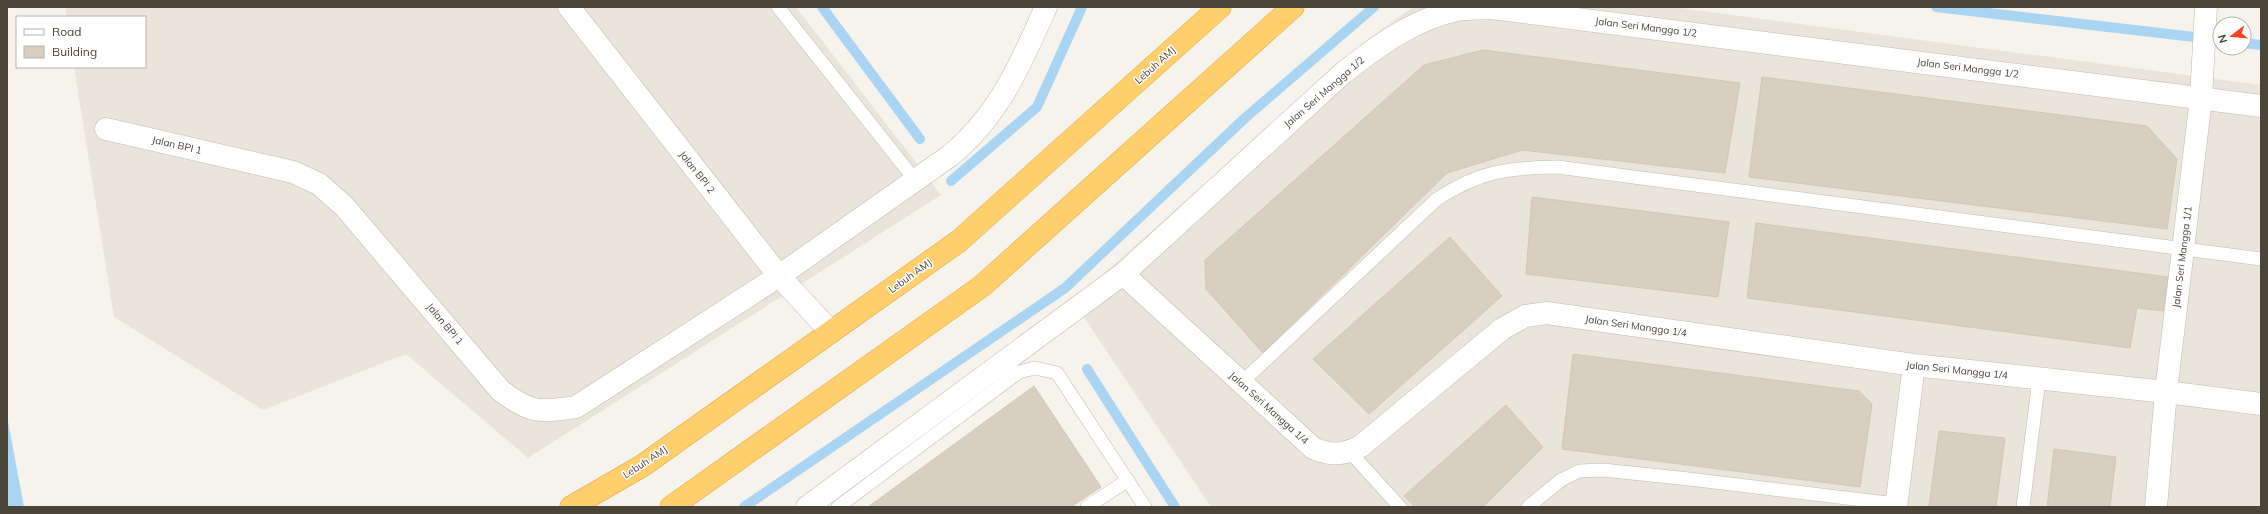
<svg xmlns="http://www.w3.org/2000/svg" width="2268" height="514" font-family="Mulish,sans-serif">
	<rect width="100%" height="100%" fill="#f6f3ec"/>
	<path fill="#eae5da" d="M65 7H796L941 195 528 458 406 354 263 410 114 317 74 67H145V17H67Z
		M1413 7H1673L2261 85V507H1211L1073 301 1364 42Z"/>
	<path fill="#a9d4f2" d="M7 416 24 507H7Z"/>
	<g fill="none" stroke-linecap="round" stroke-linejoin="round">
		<path stroke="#a9d4f2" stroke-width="10" d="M822 7 920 139
			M1936 7 2220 40
			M2244 43 2261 45
			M951 181 1037 107 1082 7
			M1087 369 1175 507
			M744 507 1065 288 1245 118 1374 7"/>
	</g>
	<path fill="#d8cfc1" stroke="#d3c7b4" d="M1483 50 1740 83 1725 173 1522 150 1447 173 1263 353 1206 289 1205 260 1424 65Z
		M1762 77 2147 126 2177 159 2167 229 1749 177Z
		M1532 197 1729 222 1718 297 1526 274Z
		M1756 223 2168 277 2163 311 2137 308 2130 348 1747 298Z
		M1450 237 1502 296 1369 414 1313 359Z
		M1573 354 1859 391 1872 404 1860 487 1562 449Z
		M1034 386 1101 487 1071 507H868Z
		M1506 405 1543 447 1483 507H1415L1404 496Z
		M1939 431 2005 438 1996 507H1929Z
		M2054 449 2116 457 2110 507H2047Z"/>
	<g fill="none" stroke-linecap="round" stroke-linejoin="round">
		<g stroke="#c2bbae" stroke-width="14">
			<path id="lane" d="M778 7 915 180
				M1241 383 1437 199C1480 171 1507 168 1557 167L2261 259
				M1350 452 1400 507
				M838 507 1019 372 1035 368 1057 373 1145 507
				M1087 507 1128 480
				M1528 507 1561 480 1579 471 1603 470 1689 479 1896 504
				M2023 507 2039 379"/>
		</g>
		<g stroke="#c2bbae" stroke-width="23">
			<path id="street" d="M569 7 779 276 831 332
				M106 129 293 172 319 184 344 206 501 391C532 414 539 412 576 407L779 276 951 155C1000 114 1021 63 1046 7
				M1123 274 1313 448C1331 456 1344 455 1361 446L1502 329 1525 316 1547 313 1914 365 2166 392 2261 404
				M807 507 1123 274 1342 74C1376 47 1414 19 1457 10 1468 8 1480 9 1491 8L2261 106
				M1896 507 1914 365
				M2156 507 2166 392 2201 98 2206 7"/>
		</g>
		<g stroke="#e0a43c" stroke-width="23">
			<path id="highway" d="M571 507 642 466 959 241 1220 7
				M671 507 982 286 1293 7"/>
		</g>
		<use href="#lane" stroke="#fff" stroke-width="13"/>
		<use href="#street" stroke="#fff" stroke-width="22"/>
		<use href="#highway" stroke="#ffcf6e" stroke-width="22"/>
	</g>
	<g text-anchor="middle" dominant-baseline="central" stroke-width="3" stroke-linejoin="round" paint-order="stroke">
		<g font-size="10" fill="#4b4439" stroke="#fff">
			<text transform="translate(1646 27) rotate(7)">Jalan Seri Mangga 1/2</text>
			<text transform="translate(1155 65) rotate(-42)">Lebuh AMJ</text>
			<text transform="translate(1968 68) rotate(7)">Jalan Seri Mangga 1/2</text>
			<text transform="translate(1324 92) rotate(-41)">Jalan Seri Mangga 1/2</text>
			<text transform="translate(177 145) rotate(13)">Jalan BPI 1</text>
			<text transform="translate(697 172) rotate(52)">Jalan BPI 2</text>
			<text transform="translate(2182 257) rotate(-83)">Jalan Seri Mangga 1/1</text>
			<text transform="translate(910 276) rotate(-36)">Lebuh AMJ</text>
			<text transform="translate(445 324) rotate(50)">Jalan BPI 1</text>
			<text transform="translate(1636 326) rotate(8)">Jalan Seri Mangga 1/4</text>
			<text transform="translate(1957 370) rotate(6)">Jalan Seri Mangga 1/4</text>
			<text transform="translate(1269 408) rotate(42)">Jalan Seri Mangga 1/4</text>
			<text transform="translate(645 462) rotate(-33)">Lebuh AMJ</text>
		</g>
	</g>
	<rect width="2268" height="514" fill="none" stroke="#4b4439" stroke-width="16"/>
	<rect x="16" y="16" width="130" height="52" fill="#ffffff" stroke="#b7b4b0"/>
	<rect x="24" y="29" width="20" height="6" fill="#ffffff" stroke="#b7b4b0"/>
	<text x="52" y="36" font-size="12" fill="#4b4439">Road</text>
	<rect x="24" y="46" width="20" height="12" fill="#d8cfc1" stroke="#b7b4b0"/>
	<text x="52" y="56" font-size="12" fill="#4b4439">Building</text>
	<g transform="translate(2232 36) rotate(254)"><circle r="19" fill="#ffffff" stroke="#b7b4b0"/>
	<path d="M0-3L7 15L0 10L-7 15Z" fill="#fc3f1d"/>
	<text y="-6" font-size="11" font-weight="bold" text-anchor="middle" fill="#4b4439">N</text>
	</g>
</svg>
